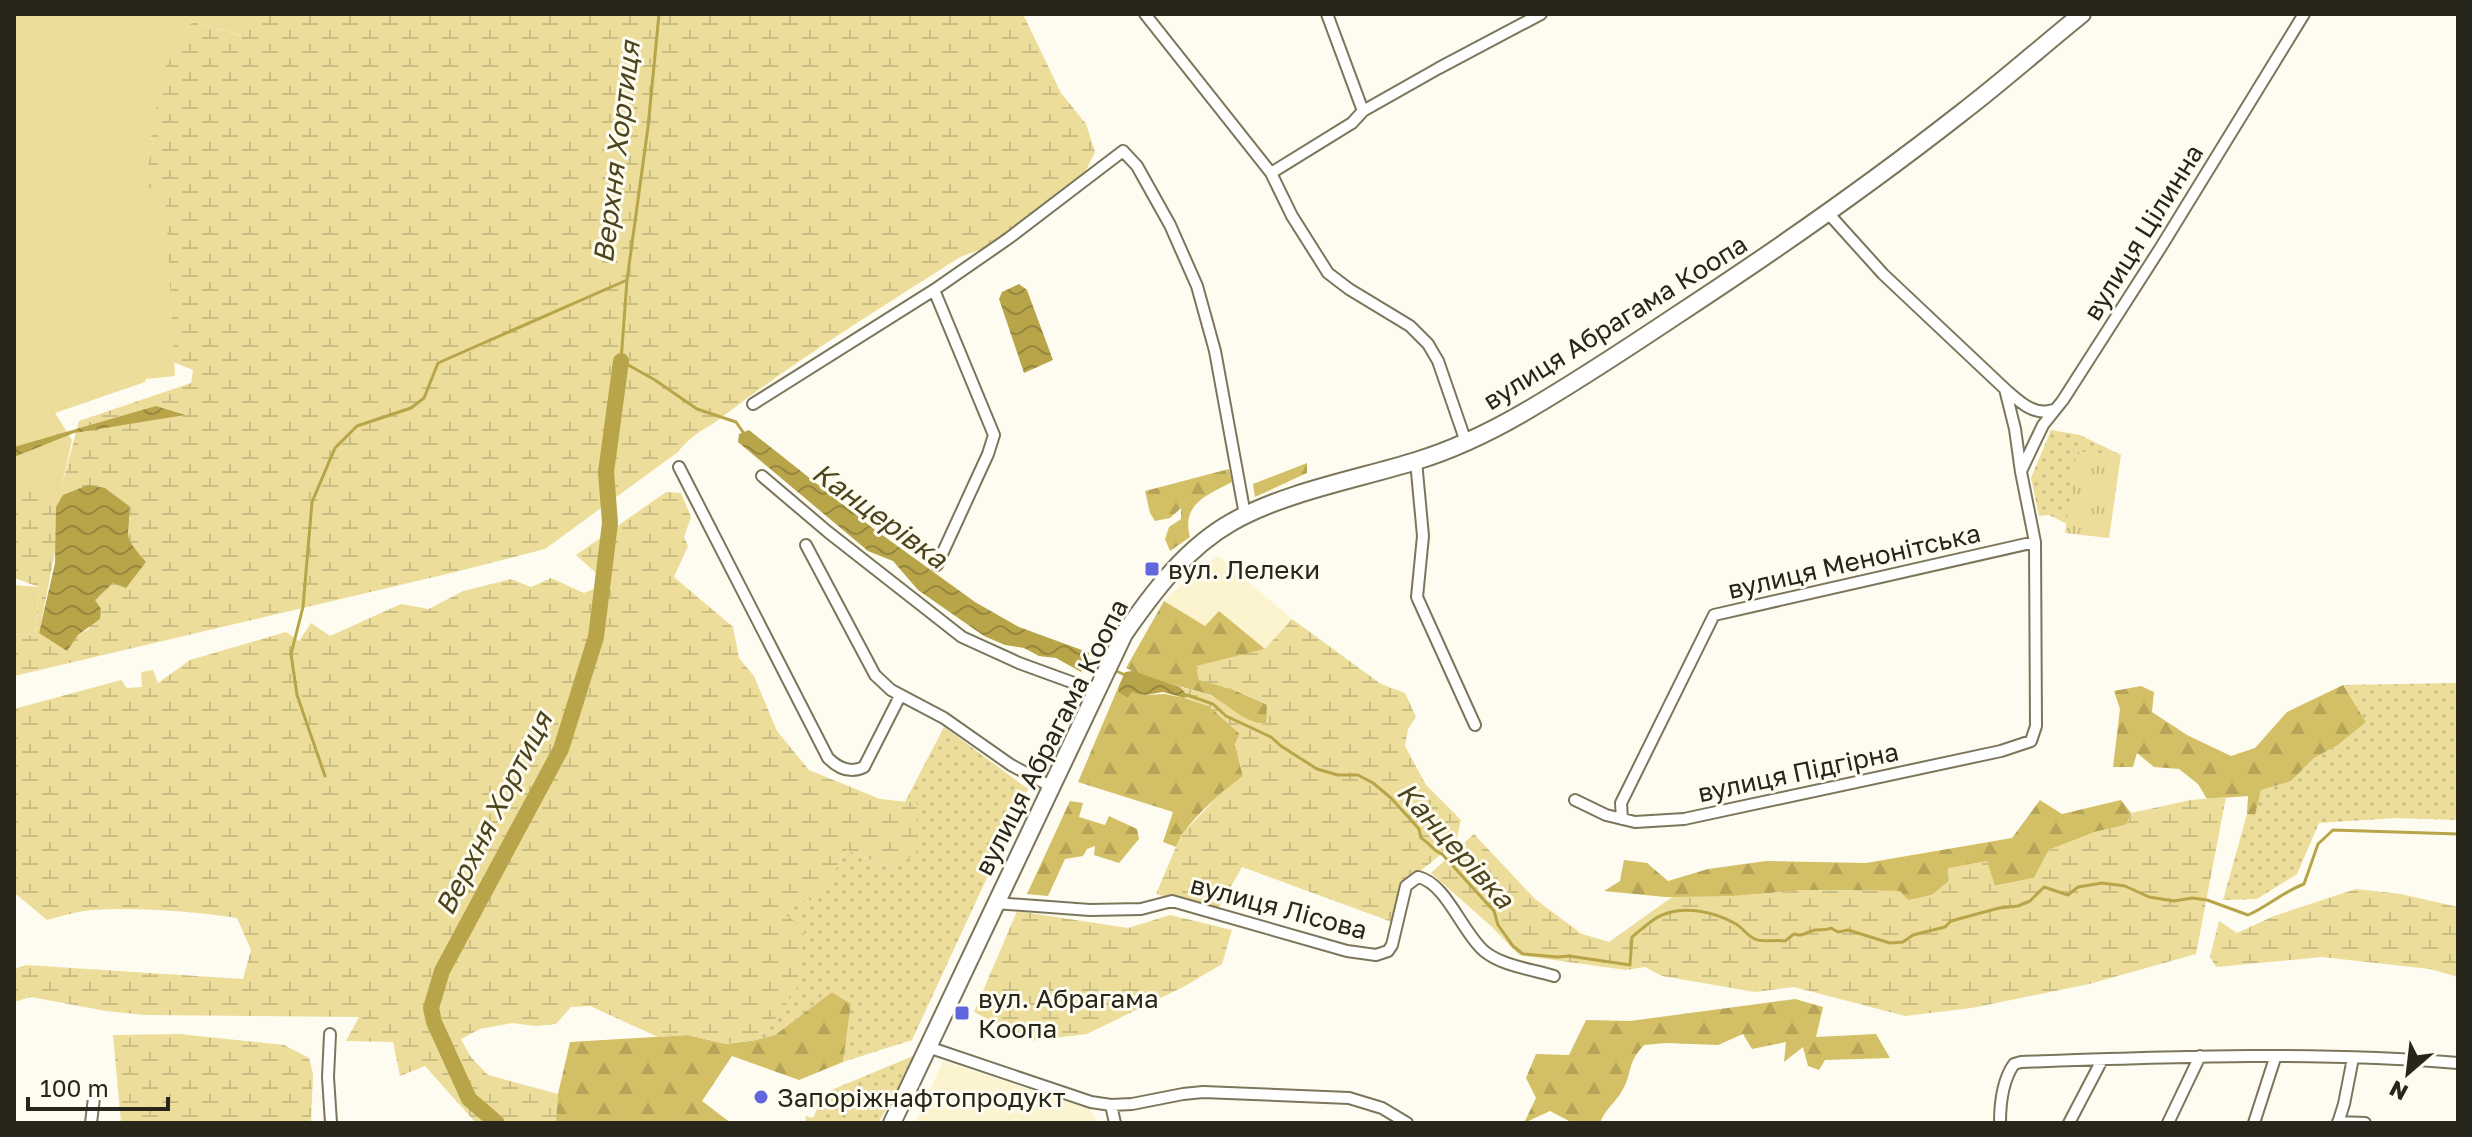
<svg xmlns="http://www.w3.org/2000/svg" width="2472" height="1137" font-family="'Golos Text',sans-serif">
	<defs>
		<pattern id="grass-dots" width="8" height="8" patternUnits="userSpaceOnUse" patternTransform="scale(2)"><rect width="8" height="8" fill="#ecdd9b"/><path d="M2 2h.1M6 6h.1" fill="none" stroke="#cabe85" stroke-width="1.8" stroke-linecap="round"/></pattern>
		<pattern id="forest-firs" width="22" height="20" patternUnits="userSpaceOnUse" patternTransform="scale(2)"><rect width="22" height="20" fill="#d3bf65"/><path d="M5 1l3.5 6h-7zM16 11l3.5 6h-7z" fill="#b5a457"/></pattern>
		<pattern id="wetland-marsh" width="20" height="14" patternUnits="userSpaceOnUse" patternTransform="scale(2)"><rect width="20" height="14" fill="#ecdd9b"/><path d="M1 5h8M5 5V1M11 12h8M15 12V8" fill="none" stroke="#cabe85"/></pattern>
		<pattern id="park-tufts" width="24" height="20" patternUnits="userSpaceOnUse" patternTransform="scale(2)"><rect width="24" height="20" fill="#ecdd9b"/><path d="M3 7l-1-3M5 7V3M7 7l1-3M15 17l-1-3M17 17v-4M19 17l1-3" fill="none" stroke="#cabe85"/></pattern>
		<pattern id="water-waves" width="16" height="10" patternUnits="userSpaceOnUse" patternTransform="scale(2)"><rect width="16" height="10" fill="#b8a54a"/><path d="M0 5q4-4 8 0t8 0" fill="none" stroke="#96863d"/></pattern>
	</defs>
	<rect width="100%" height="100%" fill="#fefcf0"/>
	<path fill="#fcf4cf" d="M1218 556 1292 619 1265 649 1219 611 1205 626 1164 601 1196 571Z
		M943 1061 1089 1109 1099 1123H915Z"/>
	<path fill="url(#grass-dots)" d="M2051 430 2080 435 2121 455 2077 452 2067 524 2049 515 2039 516 2031 478Z
		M2458 683V820L2396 818 2319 823 2297 874 2257 899 2223 900 2247 814 2255 815 2261 790 2291 781 2314 758 2338 745 2366 722 2343 685Z
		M944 727 1028 789 912 1040 843 1062 851 1004 832 992 775 1035 756 1040 780 1014 801 951 804 928 782 914 791 903 817 899 847 850 892 869 917 804 905 802Z
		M913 1056 906 1077 878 1123H805L806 1116 813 1118 818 1107 813 1104 817 1096Z"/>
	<path fill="url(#forest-firs)" d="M1307 463V473L1255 497 1253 484Z
		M1229 469 1232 482C1207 495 1181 504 1190 537L1170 551 1165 539 1169 527 1181 519V508L1170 518 1155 521 1150 513 1145 491Z
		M1164 601 1205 626 1219 611 1265 649 1197 667 1199 679 1234 690 1268 705 1267 724 1254 723 1236 714 1211 695 1142 676 1126 668Z
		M2343 685 2366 722 2338 745 2314 758 2291 781 2261 790 2255 815 2247 814 2248 796 2207 799 2198 784 2179 769 2154 767 2137 753 2133 767H2113L2120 709 2114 691 2141 686 2154 692 2152 712 2187 735 2231 756 2255 748 2287 712Z
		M1118 688 1145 695 1165 694 1184 698 1209 706 1240 734 1235 744 1243 776C1219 795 1188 819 1176 847L1163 842 1173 812 1078 782Z
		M2040 800 2062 814 2121 800 2131 813 2126 825 2095 832 2049 850 2034 878 1994 886 1948 868 1949 881 1932 895 1908 901 1899 891 1805 890 1726 897H1665L1604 891 1620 881 1624 860 1647 863 1668 881 1708 869 1766 861 1866 863 2012 838Z
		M1070 801 1083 803 1079 817 1105 825 1109 816 1137 829 1139 839 1119 863 1094 855 1095 846 1087 849 1083 856 1065 859 1048 896 1027 894Z
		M832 992 851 1004 843 1062 799 1080 732 1056 702 1101 731 1123 555 1121 558 1094 570 1042 688 1035 726 1044 756 1040 775 1035Z
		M1795 999 1823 1007 1816 1037 1876 1034 1890 1058 1825 1060 1819 1070 1808 1066 1803 1047 1784 1062 1786 1042 1752 1049 1743 1034 1718 1045 1666 1043 1644 1045C1626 1064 1633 1073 1622 1091 1615 1103 1605 1109 1600 1123H1573L1550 1111 1524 1123 1536 1098 1526 1078 1536 1054 1569 1055 1586 1020 1630 1021Z"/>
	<path fill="url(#wetland-marsh)" fill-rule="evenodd" d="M254 14H1023L1061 93 1086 124 1095 152 1080 183 988 247 960 257C881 308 800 357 725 415 706 430 695 431 678 452L545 549 451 573 14 676V633L35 636 39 587 14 578V489H61L79 421 191 383 193 370 148 352 165 193 143 187 153 142 145 122 173 78 161 73 192 21 242 36ZM130 517 126 530 128 542 113 583 94 600 89 629 78 635 70 644 39 633 55 552Z
		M666 492 681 493 691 517 684 537 688 546 674 577 733 627 739 658 754 676 777 731 809 770 880 799 917 803 916 853 892 869 847 850 817 899 791 903 783 913 804 928 799 984 780 1014 756 1040 726 1044 688 1035 658 1037 590 1006 571 1007 556 1024 536 1026 512 1023 480 1029 461 1039 470 1056 488 1075 558 1094 556 1123H476L425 1066 400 1076 393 1042 346 1041 359 1017 145 1015 106 1011 31 997 14 1002V969L26 965 243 979 251 950 237 918C189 911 139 907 91 910 76 912 61 916 47 920L17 895H14V709L121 680 127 688 142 687 141 672 153 670 158 683 190 660 286 632 299 641 311 623 330 636 401 604 429 609 463 591 511 579 531 587 551 578 584 593 594 589 596 573 576 555Z
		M1292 619 1381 684 1405 693 1416 717 1408 729 1405 746 1426 785 1461 820 1456 842 1402 886 1392 922 1242 867 1217 911 1156 894 1181 835 1222 792 1243 776 1235 744 1240 734 1209 706 1184 698 1188 696 1180 687C1190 690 1203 691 1213 697 1232 707 1243 722 1266 724L1267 704 1234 690 1199 680 1196 666 1265 649Z
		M2226 797 2196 954 2089 984 1972 1008 1905 1016 1794 987 1755 992 1662 976 1645 967 1626 970 1519 955 1492 927 1431 873 1474 834 1535 899 1582 934 1609 942 1672 897 1732 896 1805 890 1900 891 1908 900 1932 895 1949 881 1948 868 1987 861 1995 886 2034 878 2049 850 2095 832 2126 825 2131 813 2191 800Z
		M2356 889 2401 894 2458 907V977L2430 969 2322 957 2216 967 2210 957 2219 921 2237 933 2274 916Z
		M1017 911 1128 928 1170 915 1232 930 1222 964 1185 986 1087 1034 1030 1041 974 1012Z
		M179 1034 284 1045 309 1058 313 1074 311 1123H121L113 1035Z"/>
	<path fill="url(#park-tufts)" d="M2077 452 2121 455 2109 538 2065 533Z"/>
	<path fill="#ecdd9b" d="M14 14H254L243 36 192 21 162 73 173 78 157 104 151 138 153 142 144 186 165 192 175 376 146 379 145 382 55 413 72 440 61 490 14 489Z
		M14 585 39 587 35 636 14 633Z"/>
	<path fill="url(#water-waves)" d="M1019 284 1027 290 1053 360 1024 373 999 299 1002 292Z
		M156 406 185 415 74 433 14 457V447Z
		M749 430 874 529 975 602 1019 627 1090 653 1081 672 1056 658 1039 656 1024 648 1005 645 984 636 918 590 893 561 868 551 738 442 739 434Z
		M88 485 105 488 129 506C131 540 119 531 146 562L126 588 113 583 95 600 101 609 100 619 78 635 67 651 39 633 55 563 56 507 63 495Z
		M1132 671 1180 687 1188 696 1184 698 1163 692 1145 695 1131 692 1128 698 1119 692 1118 688 1125 672Z"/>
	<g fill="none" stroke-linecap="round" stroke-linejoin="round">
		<path stroke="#b8a54a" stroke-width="3" d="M627 280 621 361 655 380 697 409 736 422 745 435
			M1086 659 1101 665
			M1112 669 1127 676
			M1187 695 1213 704 1226 716 1271 737 1281 746 1317 769 1338 775H1358L1373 783 1391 798 1419 829 1421 838C1429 842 1433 851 1442 854L1494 911 1498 925 1513 946 1523 954 1558 957 1569 956 1630 965 1632 937C1641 930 1652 919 1662 915 1685 905 1715 912 1736 924 1743 928 1747 936 1755 939 1762 943 1776 939 1785 941L1794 934C1804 937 1806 932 1815 930 1821 929 1825 931 1831 928L1838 932 1848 930 1890 943 1903 942 1913 935 1945 927 1951 921 1999 908 2018 906 2030 901 2044 887 2068 895 2078 887 2102 883 2125 886 2149 897 2174 901 2192 898 2207 900 2248 915C2268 906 2283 892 2304 884L2318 844 2333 830 2458 834
			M325 776 297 695 291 654 303 607 312 502 335 448 357 426 411 408 424 398 438 363 627 280 648 127 659 14"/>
		<path stroke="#b8a54a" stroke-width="16" d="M497 1123 469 1099 434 1022 431 1008 442 971 561 749 596 637 610 523 606 472 621 361"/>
		<g stroke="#7b765b" stroke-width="14">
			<path id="minor" d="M1145 14 1271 173 1292 216 1328 273 1349 289 1410 326 1428 344 1438 361 1466 442
				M1327 14 1363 111
				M1271 173 1352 123 1363 111 1439 68 1541 14
				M934 290 994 435 988 454 937 565
				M2005 389C2018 400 2034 417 2053 410
				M753 404 934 290 1009 238 1123 151 1137 166 1170 225 1197 286 1215 351 1245 515
				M1416 461 1423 536 1417 597 1475 725
				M679 467 828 758C838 768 850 774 864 767L900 696
				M2021 471 2043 425 2063 400 2161 247 2304 14
				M762 476 828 532 962 637 1019 663 1082 686 1095 694
				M806 545 875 675 891 690 944 718 1011 765 1052 787
				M1575 800 1606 815 1635 822 1684 819 2001 751 2031 741 2036 726 2035 542 2021 472 2015 429 2005 389 1883 274 1828 213
				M1622 819 1621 803 1624 797 1714 615 2035 542
				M995 903 1090 910 1141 909 1172 901 1347 951 1376 955 1388 951 1392 945 1406 886 1418 877C1446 883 1462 932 1484 951 1502 966 1531 969 1554 976
				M330 1034 328 1077 331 1123
				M928 1047 1091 1102 1111 1105 1132 1104 1183 1094 1203 1092 1349 1098 1382 1108 1407 1123
				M1111 1105 1115 1123
				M2338 1122 2365 1123
				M91 1123 95 1089
				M2000 1123C2000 1103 2002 1081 2014 1064L2021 1062C2166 1057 2313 1051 2458 1063
				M2069 1123 2102 1060
				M2168 1123 2200 1056
				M2254 1123 2275 1058
				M2338 1123 2344 1104 2353 1058"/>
		</g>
		<g stroke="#7b765b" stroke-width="20">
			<path id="primary" d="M892 1123 1124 634C1154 591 1186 548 1232 522 1285 492 1358 479 1416 461 1452 450 1488 433 1521 414 1573 384 1623 351 1674 317 1772 253 1868 186 1960 114 2002 82 2041 47 2082 14"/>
		</g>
		<use href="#minor" stroke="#fff" stroke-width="10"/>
		<use href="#primary" stroke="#fff" stroke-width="16"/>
	</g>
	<g fill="#6066de" stroke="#fefcf0" stroke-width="3">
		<rect x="1144" y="561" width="16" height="16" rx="4"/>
		<rect x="954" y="1005" width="16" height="16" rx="4"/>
		<circle cx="761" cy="1097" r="8"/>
	</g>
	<g text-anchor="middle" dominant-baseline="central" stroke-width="6" stroke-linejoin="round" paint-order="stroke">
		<g font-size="26" fill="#28251a" stroke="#fefcf0">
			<text transform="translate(2143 232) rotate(-58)">вулиця Цілинна</text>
			<text transform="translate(1615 322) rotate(-32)">вулиця Абрагама Коопа</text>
			<text transform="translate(1854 561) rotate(-13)">вулиця Менонітська</text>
			<text transform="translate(1051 737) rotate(-63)">вулиця Абрагама Коопа</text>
			<text transform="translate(1798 772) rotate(-12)">вулиця Підгірна</text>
			<text transform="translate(1279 907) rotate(15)">вулиця Лісова</text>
		</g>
		<g font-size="26" fill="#28251a" stroke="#fefcf0" text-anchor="start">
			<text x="1168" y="569">вул. Лелеки</text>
			<text x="978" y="998">вул. Абрагама<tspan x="978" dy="30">Коопа</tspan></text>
			<text x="777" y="1097">Запоріжнафтопродукт</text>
		</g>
		<g font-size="28" font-style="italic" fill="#4d441e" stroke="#fefcf0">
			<text transform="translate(616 152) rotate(-83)">Верхня Хортиця</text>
			<text transform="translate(880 515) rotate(36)">Канцерівка</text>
			<text transform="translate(493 813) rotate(-63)">Верхня Хортиця</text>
			<text transform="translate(1456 845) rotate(48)">Канцерівка</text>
		</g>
	</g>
	<rect width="2472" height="1137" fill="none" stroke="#28251a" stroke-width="32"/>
	<g transform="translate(2408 1073) rotate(208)" stroke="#fefcf0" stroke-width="6" paint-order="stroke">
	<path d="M0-6L14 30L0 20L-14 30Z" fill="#28251a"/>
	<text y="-12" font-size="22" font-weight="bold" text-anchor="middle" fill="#28251a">N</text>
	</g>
	<path d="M28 1097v12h140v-12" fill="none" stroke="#28251a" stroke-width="4"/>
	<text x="40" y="1097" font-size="24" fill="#28251a" stroke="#fefcf0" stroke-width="6" paint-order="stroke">100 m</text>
</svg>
